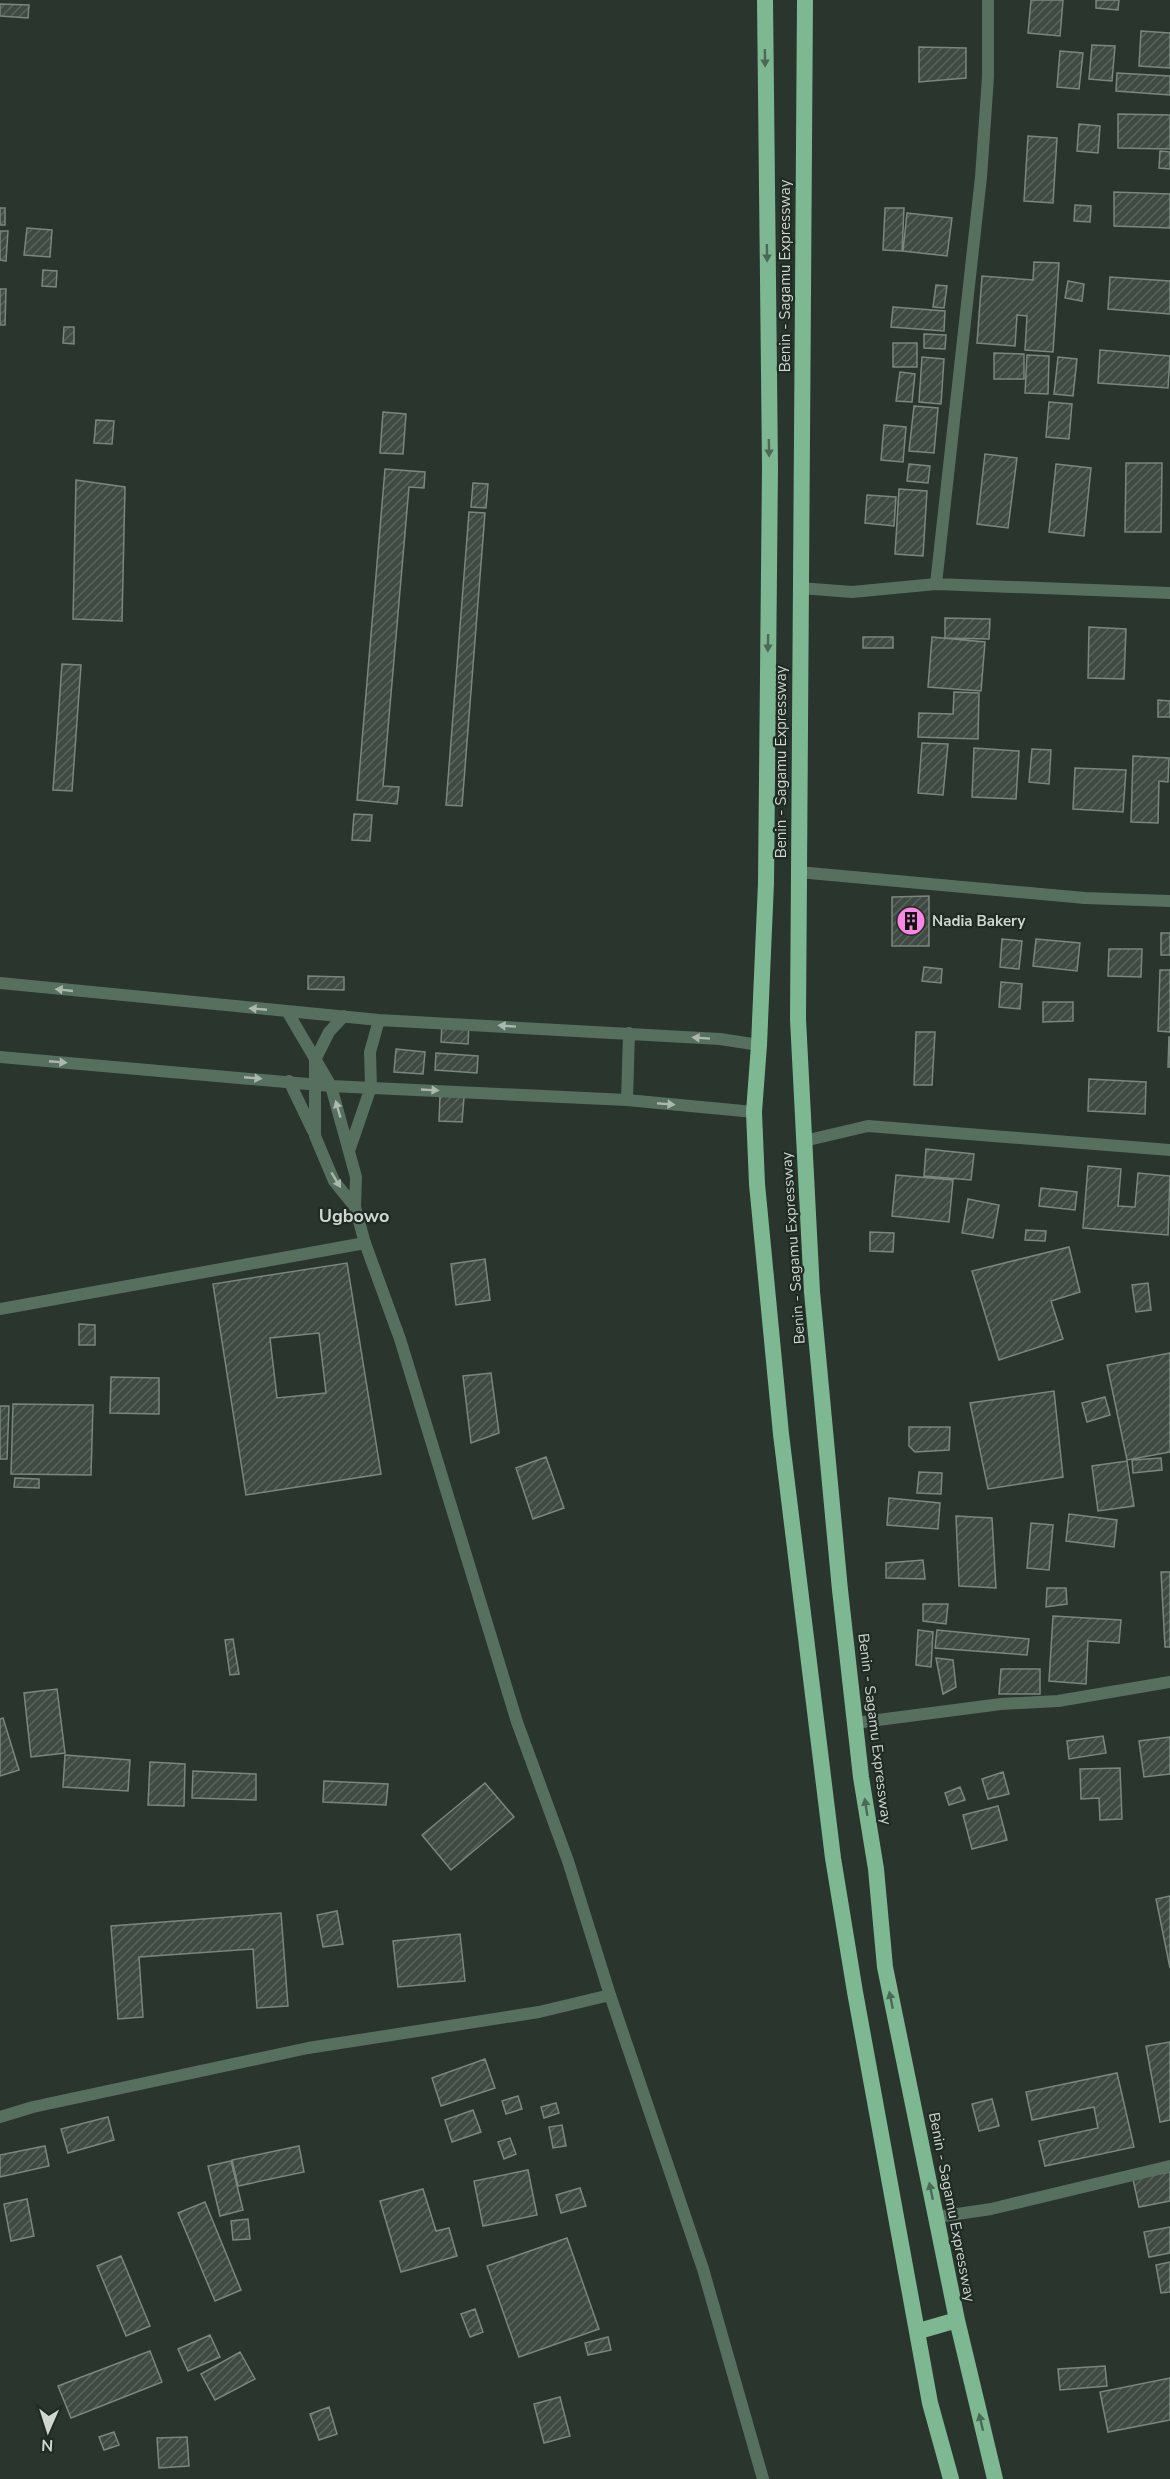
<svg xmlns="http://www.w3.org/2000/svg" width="1170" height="2479" font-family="'Nunito Sans',sans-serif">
	<defs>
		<pattern id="building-hatch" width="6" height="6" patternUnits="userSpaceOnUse" patternTransform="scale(1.5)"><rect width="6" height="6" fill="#3f4b42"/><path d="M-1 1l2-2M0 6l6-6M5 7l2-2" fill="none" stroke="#5a645c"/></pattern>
	</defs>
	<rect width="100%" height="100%" fill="#29352d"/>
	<path fill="url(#building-hatch)" stroke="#7a877e" stroke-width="1.5" fill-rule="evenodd" d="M1031 0H1063L1060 36 1028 33Z
		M1096 0H1119L1118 10 1096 8Z
		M0 4 29 5 28 18 0 16Z
		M1141 31 1170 33V68L1139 66Z
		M1092 45 1115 46 1112 81 1089 79Z
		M919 47 966 48V78L919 82Z
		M1060 51 1083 53 1079 89 1057 87Z
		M1117 73 1170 76V95L1116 91Z
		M1118 114 1170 115V149L1118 148Z
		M1079 124 1100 126 1098 153 1077 151Z
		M1028 136 1057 138 1053 203 1024 201Z
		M1160 151 1170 152V169L1159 168Z
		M1114 192 1170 194V228L1114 226Z
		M1075 205 1091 206 1090 222 1074 221Z
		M0 208H5V225H0Z
		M885 208H904L902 251 883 250Z
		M907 213 952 218 947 256 903 251Z
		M27 228 52 230 50 257 24 255Z
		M0 231H8L6 261 0 260Z
		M1034 262 1059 263 1053 352 1025 350 1027 316 1017 315 1015 346 977 343 982 276 1033 280Z
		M43 270 57 271 56 287 42 286Z
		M1110 277 1170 281V314L1108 309Z
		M1068 281 1084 284 1082 301 1065 298Z
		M936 285 947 286 944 308 933 307Z
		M0 289H6L5 325H0Z
		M893 307 945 311 944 331 891 327Z
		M64 327H74V344L63 343Z
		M924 334 946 335 945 349 924 348Z
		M893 343H917V367H893Z
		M1100 350 1170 356 1168 388 1098 383Z
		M994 353 1024 354V379H994Z
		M1027 355 1049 356 1048 394 1025 393Z
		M922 357 944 359 941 404 919 402Z
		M1058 357 1077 359 1073 396 1054 394Z
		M900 372 915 374 912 402 896 401Z
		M1049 402 1072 404 1069 439 1046 437Z
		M914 406 938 408 934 453 909 451Z
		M383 412 406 414 403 454 380 453Z
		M96 420 114 421 112 444 94 443Z
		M884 425 906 427 903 462 881 460Z
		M985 454 1017 458 1008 528 977 524Z
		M1126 463H1162L1161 532H1125Z
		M909 464 930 466 928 483 907 481Z
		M1056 464 1091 468 1084 536 1049 532Z
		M385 469 425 472 424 488 409 487 383 786 399 787 397 804 357 800Z
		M76 480 125 487 122 621 73 619Z
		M473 483 488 484 486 508 471 507Z
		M899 489 927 491 923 556 895 554Z
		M867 495 896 497 894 526 865 523Z
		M469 512 485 513 462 806 446 805Z
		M945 618 990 619 989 639 945 638Z
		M1089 627 1126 629 1124 679 1088 678Z
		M863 637H893V648H863Z
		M932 637 985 642 981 691 928 687Z
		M62 664 81 665 72 791 53 790Z
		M954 692 979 693 978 739 918 737 919 713 953 714Z
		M1158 700 1170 701V717H1158Z
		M922 743 948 744 943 795 918 793Z
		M974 748 1019 751 1016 799 972 797Z
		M1032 749 1051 750 1049 784 1029 782Z
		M1133 756 1169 758 1168 782 1159 781 1158 823 1131 822Z
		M1075 768 1126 770 1123 812 1073 809Z
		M354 814 372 815 370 841 352 840Z
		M929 896V946H892V897Z
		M1161 933H1170V955H1161Z
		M1002 939 1022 941 1019 969 1000 967Z
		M1036 939 1080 943 1077 971 1033 966Z
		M1109 949H1142L1141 977 1108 976Z
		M924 967 942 969 941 983 922 981Z
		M1160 970H1170V1032L1158 1031Z
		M308 976 344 977V990L308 989Z
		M1001 982 1022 984 1020 1009 999 1007Z
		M1043 1002H1073V1021L1043 1022Z
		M442 1023 469 1024 468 1044 441 1042Z
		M916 1032H935L932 1085H914Z
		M1169 1037H1170V1067H1168Z
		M396 1049 425 1052 423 1074 394 1072Z
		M436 1053 478 1056 477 1073 435 1070Z
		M1089 1079 1146 1082 1145 1114 1088 1111Z
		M440 1096 464 1097 462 1122 439 1121Z
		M926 1149 974 1154 971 1180 924 1176Z
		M1088 1166 1121 1169 1118 1206 1135 1207 1138 1173 1170 1176 1168 1235 1083 1228Z
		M896 1175 953 1180 949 1222 892 1216Z
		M1041 1188 1077 1192 1075 1210 1039 1206Z
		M968 1199 999 1205 993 1238 962 1233Z
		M1026 1230 1046 1231 1045 1241 1025 1240Z
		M870 1232 894 1233 893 1252 870 1251Z
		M1069 1247 1080 1292 1051 1301 1063 1339 999 1360 972 1271Z
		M485 1259 490 1300 456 1305 451 1264Z
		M347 1263 381 1474 246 1495 213 1284ZM319 1333 326 1393 277 1398 270 1338Z
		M1148 1283 1151 1310 1136 1312 1132 1285Z
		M79 1324 95 1325V1345H79Z
		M1170 1353V1452L1127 1460 1107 1365Z
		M491 1373 499 1433 471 1443 463 1376Z
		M111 1377 159 1378V1414L110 1413Z
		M1054 1391 1063 1477 988 1489 970 1403Z
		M1105 1397 1110 1415 1087 1422 1082 1403Z
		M13 1404 93 1405 91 1475 11 1474Z
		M0 1406H9L7 1459H0Z
		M909 1427H950L949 1450 915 1452 909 1446Z
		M546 1457 564 1508 533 1519 516 1468Z
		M1161 1458 1162 1470 1133 1473 1132 1460Z
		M1127 1461 1134 1506 1098 1511 1092 1466Z
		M919 1472 942 1473 941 1494 917 1493Z
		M15 1478 39 1479V1488L14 1487Z
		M889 1498 940 1503 938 1529 887 1525Z
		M1069 1514 1117 1520 1114 1547 1066 1541Z
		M956 1516 992 1518 996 1588 959 1586Z
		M1031 1523 1053 1525 1049 1570 1027 1568Z
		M923 1560 925 1579 886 1578V1563Z
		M1161 1572H1170V1647H1165Z
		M1047 1588H1066L1067 1604 1046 1607Z
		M923 1604H948L946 1624 923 1621Z
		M1053 1616 1121 1620 1119 1643 1088 1641 1086 1684 1049 1681Z
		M918 1630 933 1632 931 1667 916 1665Z
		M937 1630 1029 1639 1027 1655 935 1648Z
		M233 1639 239 1674 230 1675 225 1640Z
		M936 1658 953 1660 956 1687 943 1694Z
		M1001 1669H1040V1694H999Z
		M57 1689 65 1753 31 1757 24 1693Z
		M3 1718 19 1770 0 1776V1719Z
		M1103 1736 1106 1753 1069 1759 1067 1741Z
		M1170 1737V1774L1144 1777 1139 1741Z
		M65 1755 130 1760 128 1791 63 1787Z
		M150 1762 185 1764 184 1806 148 1805Z
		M1120 1768 1122 1819 1100 1820 1099 1798 1081 1799 1080 1769Z
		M193 1771 256 1774V1800L192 1798Z
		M1003 1772 1009 1794 988 1799 982 1779Z
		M324 1781 388 1784 386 1805 323 1802Z
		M485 1783 514 1817 451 1870 422 1835Z
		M960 1787 965 1800 949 1805 945 1793Z
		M998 1806 1007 1840 972 1849 963 1815Z
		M1170 1896V1968L1156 1899Z
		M337 1911 343 1944 323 1947 317 1915Z
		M281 1913 288 2006 257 2008 253 1949 139 1957 143 2017 118 2019 111 1926Z
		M460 1934 465 1981 398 1987 393 1941Z
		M1170 2042V2120L1160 2122 1146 2046Z
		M485 2059 495 2088 441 2106 432 2078Z
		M1117 2073 1134 2147 1045 2166 1039 2141 1098 2128 1094 2107 1032 2120 1026 2092Z
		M518 2096 522 2109 506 2114 502 2101Z
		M992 2099 999 2126 979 2131 972 2104Z
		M556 2103 559 2113 544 2118 541 2107Z
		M473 2110 481 2132 452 2142 445 2120Z
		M108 2117 114 2140 68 2153 61 2129Z
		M562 2125 566 2146 553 2148 549 2127Z
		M510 2138 516 2154 504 2159 498 2142Z
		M45 2146 49 2166 0 2177V2155Z
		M299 2146 304 2172 238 2186 232 2160Z
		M231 2161 243 2210 220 2216 208 2166Z
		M528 2170 537 2215 483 2226 474 2181Z
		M1170 2172V2201L1139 2207 1133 2179Z
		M580 2188 586 2206 561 2213 556 2195Z
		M423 2189 436 2231 449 2228 457 2256 401 2272 380 2201Z
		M27 2199 34 2236 11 2241 4 2204Z
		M205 2202 241 2290 215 2301 178 2213Z
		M248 2219 250 2239 233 2240 231 2221Z
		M1170 2227V2253L1149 2257 1144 2232Z
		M567 2238 599 2329 519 2357 487 2266Z
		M121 2256 150 2326 126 2336 97 2266Z
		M1170 2262V2292L1161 2293 1156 2265Z
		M475 2309 483 2332 470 2337 461 2314Z
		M210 2335 220 2357 188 2371 178 2349Z
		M608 2337 611 2350 588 2355 585 2343Z
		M150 2351 162 2382 71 2418 58 2386Z
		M240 2352 255 2379 215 2400 201 2374Z
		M1105 2366 1107 2386 1060 2390 1058 2369Z
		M1170 2378V2420L1108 2432 1100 2392Z
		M560 2397 570 2436 544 2443 534 2404Z
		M329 2407 337 2434 319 2440 310 2414Z
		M114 2432 119 2445 104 2450 99 2437Z
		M187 2437 189 2466 159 2468 157 2438Z"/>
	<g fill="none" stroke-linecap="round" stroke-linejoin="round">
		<path stroke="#566f5f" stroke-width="12" d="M936 584 981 177 988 77V0
			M800 588 852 592 936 584 1170 593
			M798 872 1085 898 1170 901
			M0 983 379 1020 720 1039 759 1045
			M287 1011 331 1086 356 1177 355 1207 365 1243 400 1339 517 1722 568 1861 610 1995 703 2269 763 2479
			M344 1016 329 1032 315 1060V1136L334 1181 355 1207
			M0 1057 331 1086 627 1100 754 1112
			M289 1081 313 1131
			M627 1100 629 1033
			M804 1141 868 1126 1170 1150
			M349 1151 371 1087 370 1052 379 1020
			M0 1309 365 1243
			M855 1723 1001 1704 1058 1701 1170 1682
			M0 2117 33 2107 308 2048 539 2012 610 1995
			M937 2217 991 2209 1170 2166"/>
		<path stroke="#7eb892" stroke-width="16" d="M765 0 770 467 766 883 759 1045 754 1112 757 1184 781 1434 833 1858 855 1992 930 2403 951 2479
			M805 0 798 1019 812 1292 840 1590 861 1777 876 1869 885 1967 957 2320 995 2479
			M919 2331 957 2320"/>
	</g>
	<defs><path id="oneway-solid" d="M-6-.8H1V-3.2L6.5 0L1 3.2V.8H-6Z" transform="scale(1.5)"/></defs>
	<g fill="#4a6a55">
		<use href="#oneway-solid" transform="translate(765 58) rotate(89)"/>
		<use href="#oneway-solid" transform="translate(767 253) rotate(89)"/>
		<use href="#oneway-solid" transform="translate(769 448) rotate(89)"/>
		<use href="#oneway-solid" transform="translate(768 643) rotate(91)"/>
		<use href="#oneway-solid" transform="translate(866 1807) rotate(-99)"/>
		<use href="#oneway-solid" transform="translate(891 2000) rotate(-102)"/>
		<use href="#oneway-solid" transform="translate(931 2191) rotate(-102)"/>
		<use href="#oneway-solid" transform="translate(981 2422) rotate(-103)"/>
	</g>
	<g fill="#abb8b0">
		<use href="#oneway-solid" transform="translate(64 990) rotate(-174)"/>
		<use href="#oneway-solid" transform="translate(258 1009) rotate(-175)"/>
		<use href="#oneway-solid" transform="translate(507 1026) rotate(-176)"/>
		<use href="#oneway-solid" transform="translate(701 1038) rotate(-176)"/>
		<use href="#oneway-solid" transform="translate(58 1062) rotate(5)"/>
		<use href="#oneway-solid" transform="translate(253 1078) rotate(5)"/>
		<use href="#oneway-solid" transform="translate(430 1090) rotate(3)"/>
		<use href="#oneway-solid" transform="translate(666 1104) rotate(5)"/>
		<use href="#oneway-solid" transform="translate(338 1109) rotate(-106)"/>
		<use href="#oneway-solid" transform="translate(336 1180) rotate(59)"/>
	</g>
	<defs>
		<g id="building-disc" transform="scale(1.5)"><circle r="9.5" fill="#fc86e3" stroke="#1f2b23"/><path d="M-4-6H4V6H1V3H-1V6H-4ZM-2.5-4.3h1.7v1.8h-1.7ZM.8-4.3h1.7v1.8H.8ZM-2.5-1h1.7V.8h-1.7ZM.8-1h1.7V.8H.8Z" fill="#111"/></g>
	</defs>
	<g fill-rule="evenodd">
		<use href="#building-disc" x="911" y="921"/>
	</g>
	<g text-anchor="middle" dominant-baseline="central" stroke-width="4.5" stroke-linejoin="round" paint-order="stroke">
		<g font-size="15" fill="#d0d7d2" stroke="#1f2b23">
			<text transform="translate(785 276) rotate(-90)">Benin - Sagamu Expressway</text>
			<text transform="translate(781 762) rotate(-90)">Benin - Sagamu Expressway</text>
			<text transform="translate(793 1248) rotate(-94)">Benin - Sagamu Expressway</text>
			<text transform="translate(875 1729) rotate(83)">Benin - Sagamu Expressway</text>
			<text transform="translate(952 2207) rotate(79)">Benin - Sagamu Expressway</text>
		</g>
		<g font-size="15" font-weight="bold" fill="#d0d7d2" stroke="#1f2b23" text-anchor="start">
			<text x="932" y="921">Nadia Bakery</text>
		</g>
		<g font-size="18" font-weight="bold" fill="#d0d7d2" stroke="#1f2b23">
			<text x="354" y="1216">Ugbowo</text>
		</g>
	</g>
	<g transform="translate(48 2431) rotate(183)" stroke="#1f2b23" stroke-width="4.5" paint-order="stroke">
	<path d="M0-4.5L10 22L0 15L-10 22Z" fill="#d0d7d2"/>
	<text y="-9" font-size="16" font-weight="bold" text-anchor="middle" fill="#d0d7d2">N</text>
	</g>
</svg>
